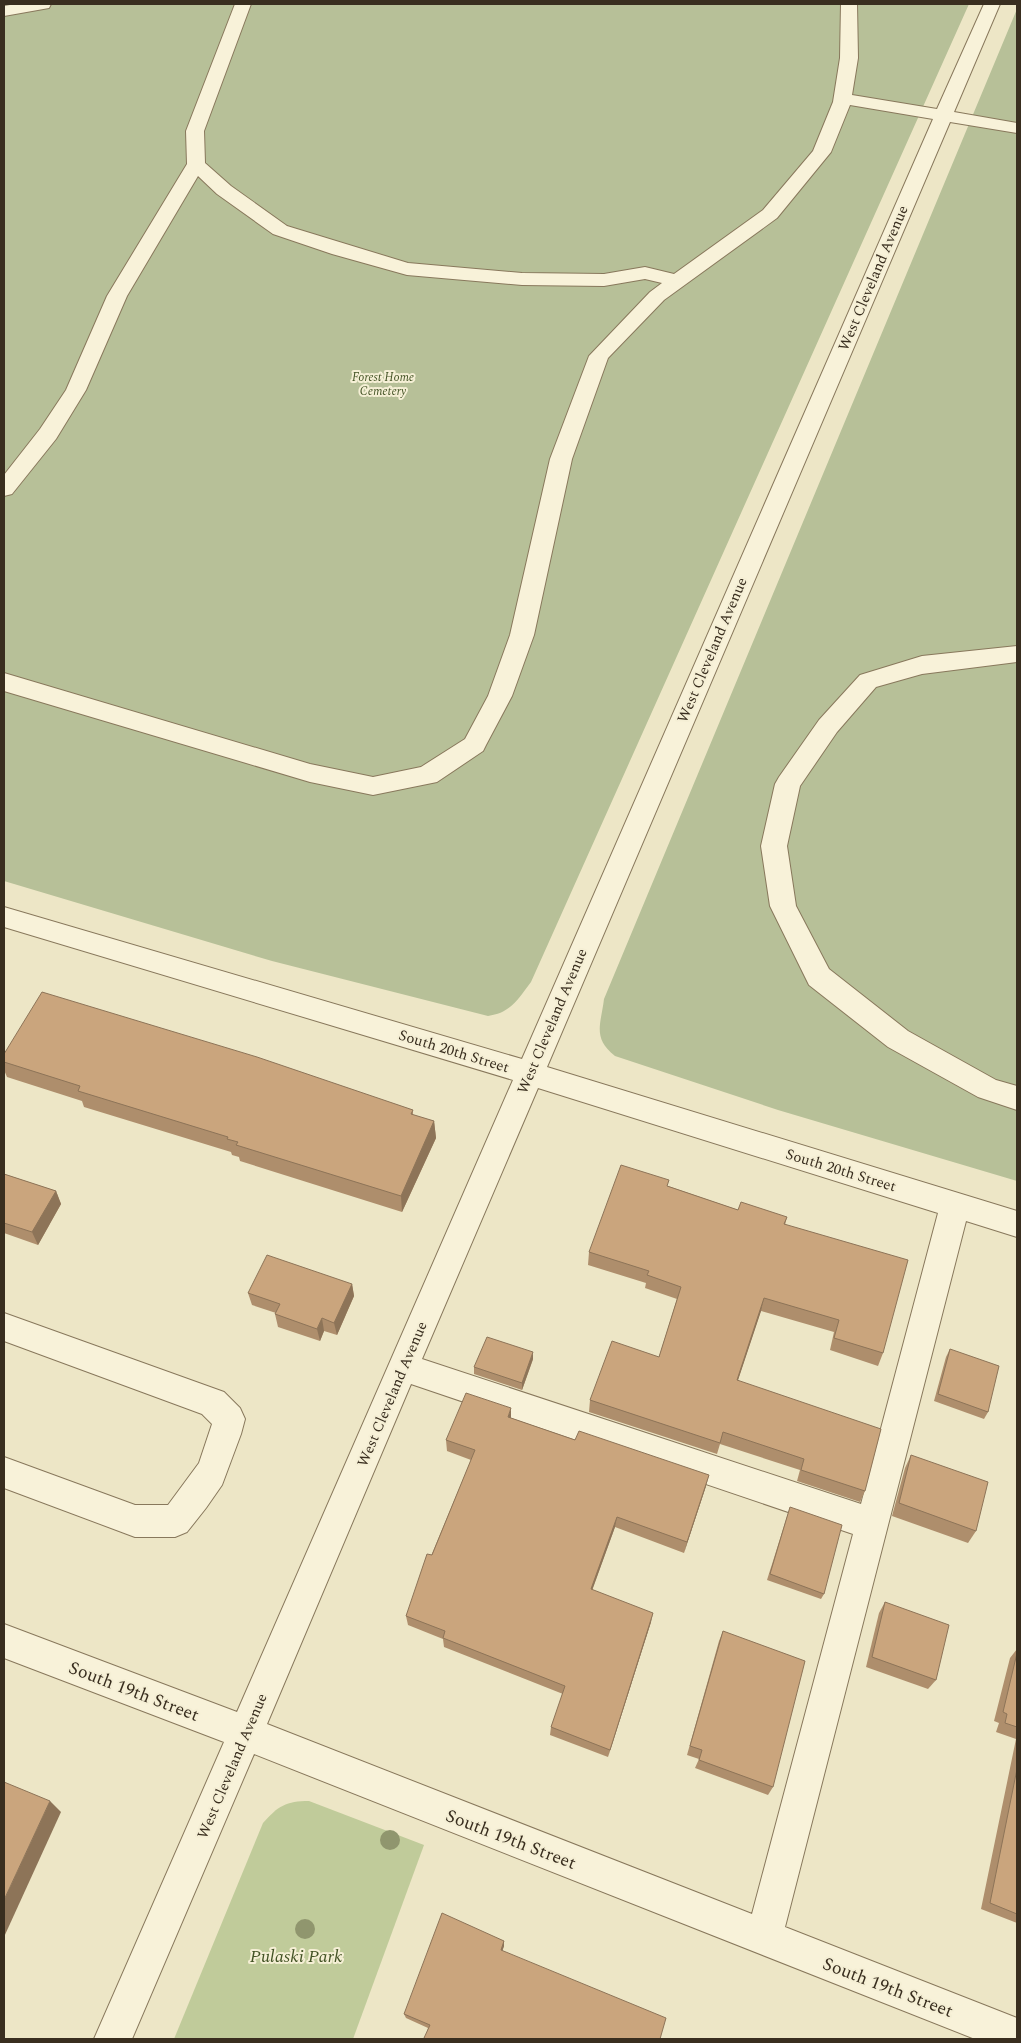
<svg xmlns="http://www.w3.org/2000/svg" width="1021" height="2043" viewBox="0 0 1021 2043" font-family="Spectral,serif">
<rect width="100%" height="100%" fill="#ede6c6"/>
<path fill="#c0cb9a" d="M309,1801L424,1845L353,2039H174L263,1823C278,1806 286,1801 309,1801Z"/>
<g fill="#b7c098">
<path d="M4,4H969L531,982C518,999 511,1013 488,1016L272,961L4,881Z"/>
<path d="M1017,9V1181L778,1110L615,1056C592,1038 601,1024 604,999Z"/>
</g>
<g fill="none" stroke-linecap="round" stroke-linejoin="round">
<defs>
<g id="minor">
<polygon points="16,4 51,4 49,8 4,16 4,6"/>
<path d="M235,4H251L204,131L205,163L231,186L287,226L408,263L522,273L604,274L645,267L674,274L763,210L813,151L833,102L840,58L841,4H857L858,58L852,95L937,109L984,4H1000L954,112L1017,123V133L950,122L547,1067L1017,1211V1237L966,1221L785,1927L1017,2018V2039H975L254,1754L132,2039H94L224,1742L4,1658V1624L237,1712L513,1080L4,927V907L522,1059L933,119L850,105L831,152L777,218L664,300L608,358L572,459L534,635L512,696L486,745L483,751L437,782L373,795L310,782L4,691V673L310,764L373,777L421,767L465,739L488,696L510,635L550,459L589,356L650,292L662,283L645,279L604,286L522,285L407,275L332,254L273,234L217,194L198,176L127,296L86,390L56,439L12,494L4,496V475L40,429L66,390L107,296L187,164L186,131ZM538,1088L938,1213L861,1504L422,1359ZM411,1384L853,1534L752,1914L267,1724Z"/>
<polygon points="1017,646 1017,662 922,674 876,687 837,732 800,786 787,846 796,906 829,969 908,1031 996,1080 1017,1086 1017,1110 978,1097 888,1047 809,985 770,906 761,846 775,784 779,777 819,720 860,675 922,656"/>
<polygon points="4,1313 224,1392 240,1408 245,1419 241,1434 222,1485 206,1508 187,1532 175,1537 135,1537 4,1488 4,1457 135,1505 168,1505 199,1463 212,1424 202,1414 4,1341"/>
</g>
</defs>
<use href="#minor" stroke="#88785c" stroke-width="2"/>
<use href="#minor" fill="#f8f2d9" fill-rule="evenodd"/>
</g>
<g fill="#90966e">
<circle cx="390" cy="1840" r="10"/>
<circle cx="305" cy="1929" r="10"/>
</g>
<g fill="#ae8e6c">
<polygon points="4,1054 413,1110 413,1115 434,1121 436,1138 402,1212 240,1161 239,1157 232,1155 231,1152 84,1107 82,1101 7,1077 4,1070"/>
<polygon points="4,1174 56,1191 61,1204 38,1245 4,1233"/>
<polygon points="668,1186 738,1210 787,1217 785,1225 883,1353 878,1366 830,1350 834,1332 761,1311 738,1380 865,1491 860,1502 797,1481 800,1470 720,1444 717,1454 589,1412 590,1400 659,1357 677,1299 645,1288 646,1283 588,1265 589,1252"/>
<polygon points="352,1284 354,1296 337,1335 324,1331 320,1341 278,1327 275,1314 276,1313 252,1305 248,1293"/>
<polygon points="950,1349 988,1412 984,1419 934,1401 946,1357"/>
<polygon points="533,1359 522,1390 474,1374 474,1367"/>
<polygon points="511,1418 706,1486 684,1553 615,1527 592,1590 651,1622 608,1757 550,1735 551,1727 563,1694 444,1647 443,1639 408,1625 406,1616 471,1460 447,1451 446,1440"/>
<polygon points="911,1455 976,1531 968,1543 892,1516 905,1468"/>
<polygon points="790,1507 824,1594 821,1599 767,1580"/>
<polygon points="885,1602 936,1680 928,1689 866,1667 879,1613"/>
<polygon points="723,1631 773,1787 768,1795 695,1768 699,1759 687,1755 719,1641"/>
<polygon points="1017,1649 1017,1923 981,1909 1016,1739 996,1732 999,1723 994,1721 1010,1658"/>
<polygon points="504,1941 504,1946 502,1951 660,2039 425,2039 428,2028 406,2018 404,2014"/>
</g>
<g fill="#8d7458">
<polygon points="434,1121 436,1138 402,1212 401,1196"/>
<polygon points="56,1191 61,1204 38,1245 32,1232"/>
<polygon points="352,1284 354,1296 337,1335 334,1323"/>
<polygon points="764,1298 761,1311 734,1392 737,1380"/>
<polygon points="322,1318 324,1331 320,1341 317,1329"/>
<polygon points="533,1352 533,1359 522,1390 522,1383"/>
<polygon points="511,1408 511,1420 508,1417"/>
<polygon points="709,1475 706,1486 684,1553 687,1542"/>
<polygon points="617,1517 615,1527 589,1599 591,1589"/>
<polygon points="653,1613 651,1622 608,1757 610,1750"/>
<polygon points="50,1801 61,1812 4,1937 4,1900"/>
<polygon points="504,1941 504,1946 501,1955 501,1950"/>
</g>
<g fill="#caa57d" stroke="#8d7458">
<polygon points="42,992 257,1057 413,1110 411,1114 434,1121 401,1196 236,1145 238,1142 227,1139 228,1137 78,1091 80,1086 4,1062 4,1054"/>
<polygon points="621,1165 669,1180 667,1186 738,1210 741,1202 787,1217 784,1224 908,1260 883,1353 834,1338 839,1320 764,1298 737,1380 881,1429 865,1491 801,1470 804,1459 723,1432 720,1443 590,1400 612,1341 659,1357 681,1287 647,1275 649,1271 589,1252"/>
<polygon points="4,1174 56,1191 32,1232 4,1223"/>
<polygon points="267,1255 352,1284 334,1323 322,1318 317,1329 275,1314 280,1304 248,1293"/>
<polygon points="487,1337 533,1352 522,1383 474,1367"/>
<polygon points="950,1349 999,1366 988,1412 938,1394"/>
<polygon points="466,1393 511,1408 508,1417 575,1440 579,1431 709,1475 687,1542 617,1517 591,1589 653,1613 610,1750 551,1727 565,1686 443,1638 445,1631 406,1616 427,1554 432,1555 475,1450 446,1440"/>
<polygon points="911,1455 988,1482 976,1531 899,1503"/>
<polygon points="790,1507 842,1525 824,1594 770,1574"/>
<polygon points="885,1602 949,1625 936,1680 872,1657"/>
<polygon points="723,1631 805,1661 773,1787 699,1760 702,1750 690,1746"/>
<polygon points="1017,1653 1017,1727 1005,1723 1007,1714 1003,1712"/>
<polygon points="1017,1769 1017,1914 990,1903"/>
<polygon points="4,1782 50,1801 4,1900"/>
<polygon points="442,1913 504,1941 501,1950 666,2018 660,2039 426,2039 424,2038 430,2025 404,2014"/>
</g>
<g text-anchor="middle" stroke-width="4" stroke-linejoin="round" paint-order="stroke">
<g font-size="12" font-style="italic" fill="#445426" stroke="#f5efd5">
<text x="383" y="381">Forest Home<tspan x="383" dy="14">Cemetery</tspan></text>
</g>
<g font-size="15" fill="#392e1f" stroke="#f5efd5">
<text transform="translate(873 278) rotate(-67)" y="5">West Cleveland Avenue</text>
<text transform="translate(712 650) rotate(-67)" y="5">West Cleveland Avenue</text>
<text transform="translate(552 1021) rotate(-67)" y="5">West Cleveland Avenue</text>
<text transform="translate(454 1051) rotate(17)" y="5">South 20th Street</text>
<text transform="translate(841 1170) rotate(17)" y="5">South 20th Street</text>
<text transform="translate(392 1394) rotate(-67)" y="5">West Cleveland Avenue</text>
<text transform="translate(232 1766) rotate(-67)" y="5">West Cleveland Avenue</text>
</g>
<g font-size="18" fill="#392e1f" stroke="#f5efd5">
<text transform="translate(134 1691) rotate(21)" y="6">South 19th Street</text>
<text transform="translate(511 1839) rotate(21)" y="6">South 19th Street</text>
<text transform="translate(888 1987) rotate(21)" y="6">South 19th Street</text>
</g>
<g font-size="18" font-style="italic" fill="#445426" stroke="#f5efd5">
<text x="296" y="1962">Pulaski Park</text>
</g>
</g>
<rect width="1021" height="2043" fill="none" stroke="#392e1f" stroke-width="10"/>
</svg>
